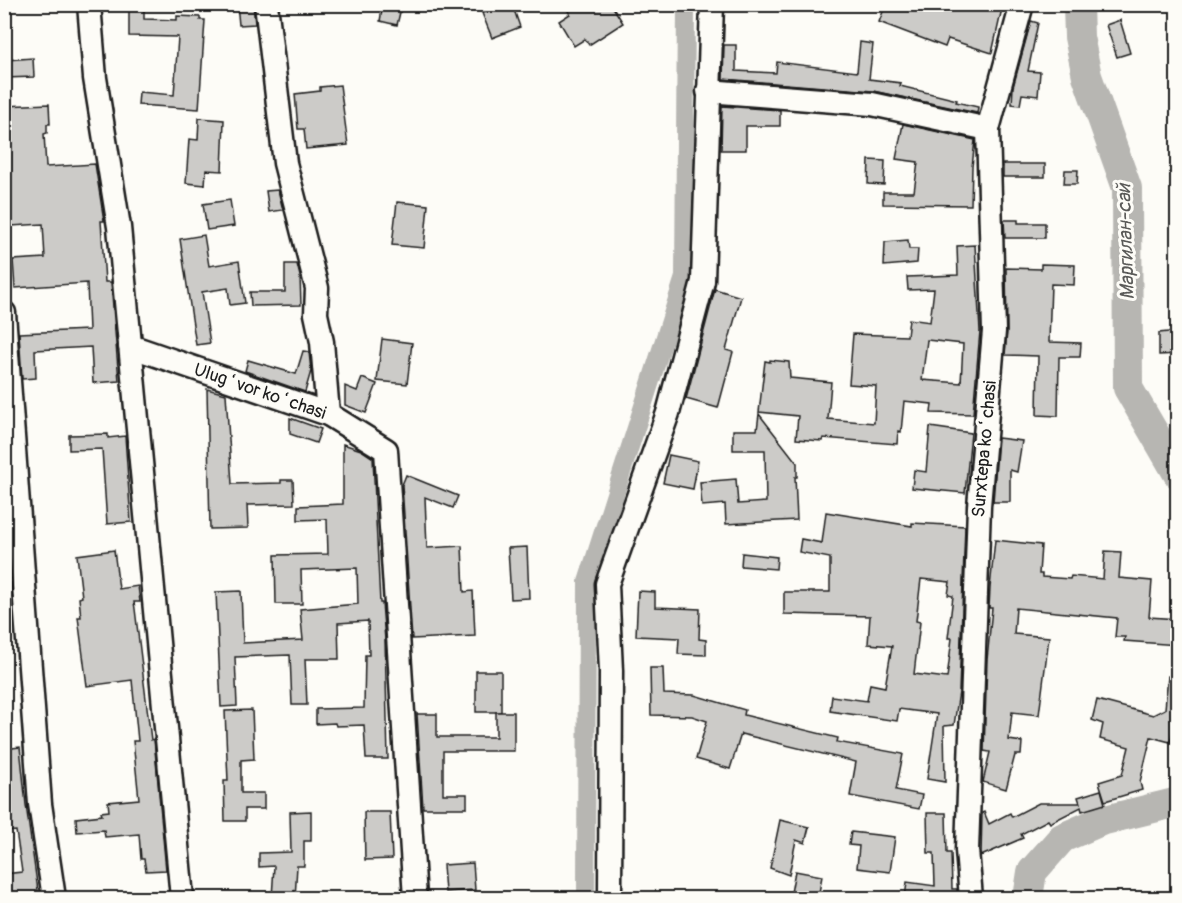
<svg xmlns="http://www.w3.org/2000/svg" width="1182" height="903" viewBox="0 0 1182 903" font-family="Pangolin,sans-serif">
<rect width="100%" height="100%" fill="#fdfcf7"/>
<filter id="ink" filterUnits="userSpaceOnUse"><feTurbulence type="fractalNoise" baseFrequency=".0167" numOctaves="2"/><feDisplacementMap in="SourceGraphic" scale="12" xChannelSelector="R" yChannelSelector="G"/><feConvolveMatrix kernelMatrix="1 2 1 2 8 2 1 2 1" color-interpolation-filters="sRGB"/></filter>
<g filter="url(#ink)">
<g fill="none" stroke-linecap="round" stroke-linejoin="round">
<polyline stroke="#b7b6b2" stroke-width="18" points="586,898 587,582 684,277 686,4"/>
<g stroke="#b7b6b2" stroke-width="30">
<polyline points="1078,4 1079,37 1087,76 1127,188 1128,388 1178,474"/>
<polyline points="1028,898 1032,872 1062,838 1101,821 1178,802"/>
</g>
</g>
<g fill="#cccbc8" stroke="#1c1c1c" stroke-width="1.5" fill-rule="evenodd">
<polygon points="129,4 144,4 144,19 177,20 177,16 200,17 200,20 205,20 199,109 138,105 139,92 174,95 178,37 129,36"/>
<polygon points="237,4 253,4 255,24 239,25"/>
<polygon points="383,4 402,4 397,25 380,21"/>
<polygon points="504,4 512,4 520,27 492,38 482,13"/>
<polygon points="564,4 611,4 623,23 589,45 585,39 574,46 559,21 570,14"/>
<polygon points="886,4 1003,4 992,53 948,39 945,47 879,22"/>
<polygon points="1120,20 1130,53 1117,57 1106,25"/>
<polygon points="1031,21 1038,23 1028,71 1040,72 1038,96 1022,94 1020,105 1012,104 1013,87"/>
<polygon points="860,42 873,44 869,79 901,83 900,86 957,100 956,102 978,107 977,113 873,91 723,79 724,45 736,45 736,71 776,73 777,62 857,72"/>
<polygon points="33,58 34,77 4,78 4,63 7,63 6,60"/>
<polygon points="340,85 348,145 306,149 304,129 298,129 295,94 320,91 320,87"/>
<polygon points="49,104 50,124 47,124 47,133 44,134 46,167 95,164 104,221 101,221 105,282 111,282 119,381 93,383 91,347 35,350 36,378 22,379 19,333 89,330 87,283 15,288 13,260 45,258 43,224 11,226 4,106"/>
<polygon points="722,106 780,110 780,126 746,126 746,150 721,150"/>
<polygon points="199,118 224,120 222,171 206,170 205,185 186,183 189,139 198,140"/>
<polygon points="903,124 975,140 972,167 971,205 883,204 883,192 914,192 918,162 896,159"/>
<polygon points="869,160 885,161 884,185 868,184"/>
<rect x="1003" y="164" width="42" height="13"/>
<polygon points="1065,170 1078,170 1077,184 1064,184"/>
<polygon points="278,190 283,210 269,212 266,191"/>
<polygon points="230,200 234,226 207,230 203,204"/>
<polygon points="397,202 428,205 424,248 392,245"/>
<polygon points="1004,220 1018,220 1018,223 1045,223 1045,238 1005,238"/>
<polygon points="204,235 209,266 239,261 245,303 230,305 228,288 202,292 210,343 196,345 180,239"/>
<polygon points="908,240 909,249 918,249 917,263 884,266 885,242"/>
<path d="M975,245L980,331L973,414L931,413L932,404L904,401L901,432L898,431L897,444L823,438L822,441L796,439L798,416L759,412L765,361L770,362V360L789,362L790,378L831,382L828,419L874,423L876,386L849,384L853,334L907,336L909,319L930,322L934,289L908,290L907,277L958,275L957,246ZM927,340L963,344L961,383L922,380Z"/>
<polygon points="285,264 297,264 300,276 301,305 251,306 250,292 285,292"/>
<polygon points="1041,264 1075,265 1074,285 1051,284 1049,342 1081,343 1080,357 1059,357 1058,416 1037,415 1038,356 1005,355 1007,331 1006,268 1041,269"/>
<polygon points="715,289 741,297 726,350 733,352 718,408 686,399"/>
<polygon points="1178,331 1178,354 1159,355 1159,333"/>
<polygon points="382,339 412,343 407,384 377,381"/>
<polygon points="303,351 309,352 311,371 305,392 245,371 248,360 296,374"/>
<polygon points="362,378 377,384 366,413 345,405 345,386 357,391"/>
<polygon points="207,389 226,394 232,484 281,483 281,480 293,480 294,504 247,505 248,528 210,529"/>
<polygon points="759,414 797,463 797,477 795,477 797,520 726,524 725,504 702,506 700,482 736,479 738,504 766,502 765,450 733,450 733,430 757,430"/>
<polygon points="290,418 321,429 316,443 290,434"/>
<polygon points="930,427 971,433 965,493 912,488 914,470 926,472"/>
<polygon points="108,434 108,438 125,436 131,522 107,524 102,449 69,450 69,435"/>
<polygon points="998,438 1022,441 1017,472 1010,470 1010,502 993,502"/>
<polygon points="343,444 361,450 373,458 380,603 382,603 385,640 388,759 366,759 364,725 336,726 335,723 316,724 316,709 364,708 365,655 369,655 368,621 338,623 339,659 305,659 307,705 292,705 290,655 235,657 237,706 221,707 216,592 241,591 243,643 303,640 300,609 358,604 357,568 301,570 302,604 276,604 275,555 328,554 327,519 298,520 298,506 343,504"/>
<polygon points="669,455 698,461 693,489 663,483"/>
<polygon points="406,475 458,496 453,508 425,497 427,548 462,546 464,592 473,591 475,636 412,639 402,485"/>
<path d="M826,512L912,526V523L965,526L959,692L954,725L944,726L945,782L927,779L937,714L899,709L897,721L830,711L832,696L867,701L870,684L885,687L892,646L868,644L870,616L784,614V592H830V558L799,552L801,539L822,543ZM921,579L950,582L948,595L953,596L948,638H952L947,678L914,674L920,622L916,621Z"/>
<polygon points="995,540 1041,545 1039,574 1042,574 1042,577 1070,579 1071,576 1103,579 1105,551 1121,552 1119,578 1152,581 1149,617 1178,619 1178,645 1124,641 1125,637 1115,637 1117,618 1016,608 1014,634 1049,637 1039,715 1012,712 1009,740 1022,742 1021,755 1015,755 1006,789 983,782 990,752 984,751 987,660 992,608 989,608 990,588"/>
<polygon points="527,547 529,598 511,599 508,548"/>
<polygon points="114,550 119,589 138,586 140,602 134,602 135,609 151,740 154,739 166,870 146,871 144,859 141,859 139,834 105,837 104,830 77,832 76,818 102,815 101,812 109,811 108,802 139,799 133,741 138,741 132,680 87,686 78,617 81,617 79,598 82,597 77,555"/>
<polygon points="742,553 777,557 776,569 741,566"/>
<polygon points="638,591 655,592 655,607 700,609 699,639 706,640 706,655 678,654 679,638 636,636"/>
<polygon points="650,668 663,668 664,694 694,695 745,710 744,715 838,738 837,742 903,754 896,790 922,795 919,809 850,796 856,762 741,734 730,769 696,759 707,721 692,716 651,715"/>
<rect x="476" y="671" width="25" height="41"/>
<polygon points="1168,676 1178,676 1178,713 1170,742 1151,737 1140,782 1142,790 1105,801 1099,782 1122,775 1129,747 1100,739 1103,724 1092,720 1097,700 1153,715 1165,709"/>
<polygon points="252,710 254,759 241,760 241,793 264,793 264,809 245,809 245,821 225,821 224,781 228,781 225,711"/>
<polygon points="496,712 514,712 514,751 443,751 443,794 467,794 467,808 423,808 417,714 437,714 437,737 496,737"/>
<polygon points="20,747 26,805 39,898 4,898 4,874 22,872 16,831 4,832 4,808 6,808 4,749"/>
<polygon points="1101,790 1105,804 1082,811 1081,807 1050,823 1048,820 1021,834 1023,838 981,856 982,813 984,812 989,824 1010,813 1012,817 1039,803 1080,803 1078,797"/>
<polygon points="311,811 311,841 304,841 304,866 297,866 295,898 272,898 274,866 259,867 259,853 291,852 290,812"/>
<polygon points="364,812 390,812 392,859 365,860"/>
<polygon points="927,813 946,813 947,853 951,853 952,889 957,889 957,898 905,898 907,882 935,886 934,853 928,853"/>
<polygon points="780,820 809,827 805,843 796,840 789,875 770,868"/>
<polygon points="851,832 895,837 890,872 857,868 859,846 849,845"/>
<polygon points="473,863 475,890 445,892 443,865"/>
<polygon points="795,871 822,876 818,898 790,898"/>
</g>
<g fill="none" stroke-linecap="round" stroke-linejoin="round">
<defs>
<g id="minor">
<polyline points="89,4 95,78 119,227 182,898"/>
<polyline points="266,4 285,163 317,288 316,314 322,342 328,414"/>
<polyline points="708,91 872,104 988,129"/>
<polyline points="4,313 40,804 54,898"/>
<polyline points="130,346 328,414 386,450 415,898"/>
<polyline points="610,898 611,671 607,584 668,413 703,281 712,4"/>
<polyline points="971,898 967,850 979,506 994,331 988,129 1022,4"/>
</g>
</defs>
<use href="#minor" stroke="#1c1c1c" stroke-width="27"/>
<use href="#minor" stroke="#fdfcf7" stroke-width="22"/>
</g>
</g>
<g text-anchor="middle" stroke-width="6" stroke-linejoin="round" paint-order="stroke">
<g font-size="18" fill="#1c1c1c" stroke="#fdfcf7">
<text transform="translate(260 391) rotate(19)" y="6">Ulugʻvor koʻchasi</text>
<text transform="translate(984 449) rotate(-85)" y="6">Surxtepa koʻchasi</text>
</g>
<g font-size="20" font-style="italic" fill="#5a5a58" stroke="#fdfcf7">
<text transform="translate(1125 242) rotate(-92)" y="7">Маргилан-сай</text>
</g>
</g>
<rect width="1182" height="903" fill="none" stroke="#fdfcf7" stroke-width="24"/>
<rect x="12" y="12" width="1158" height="879" fill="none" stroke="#1c1c1c" stroke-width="2" filter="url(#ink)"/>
</svg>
